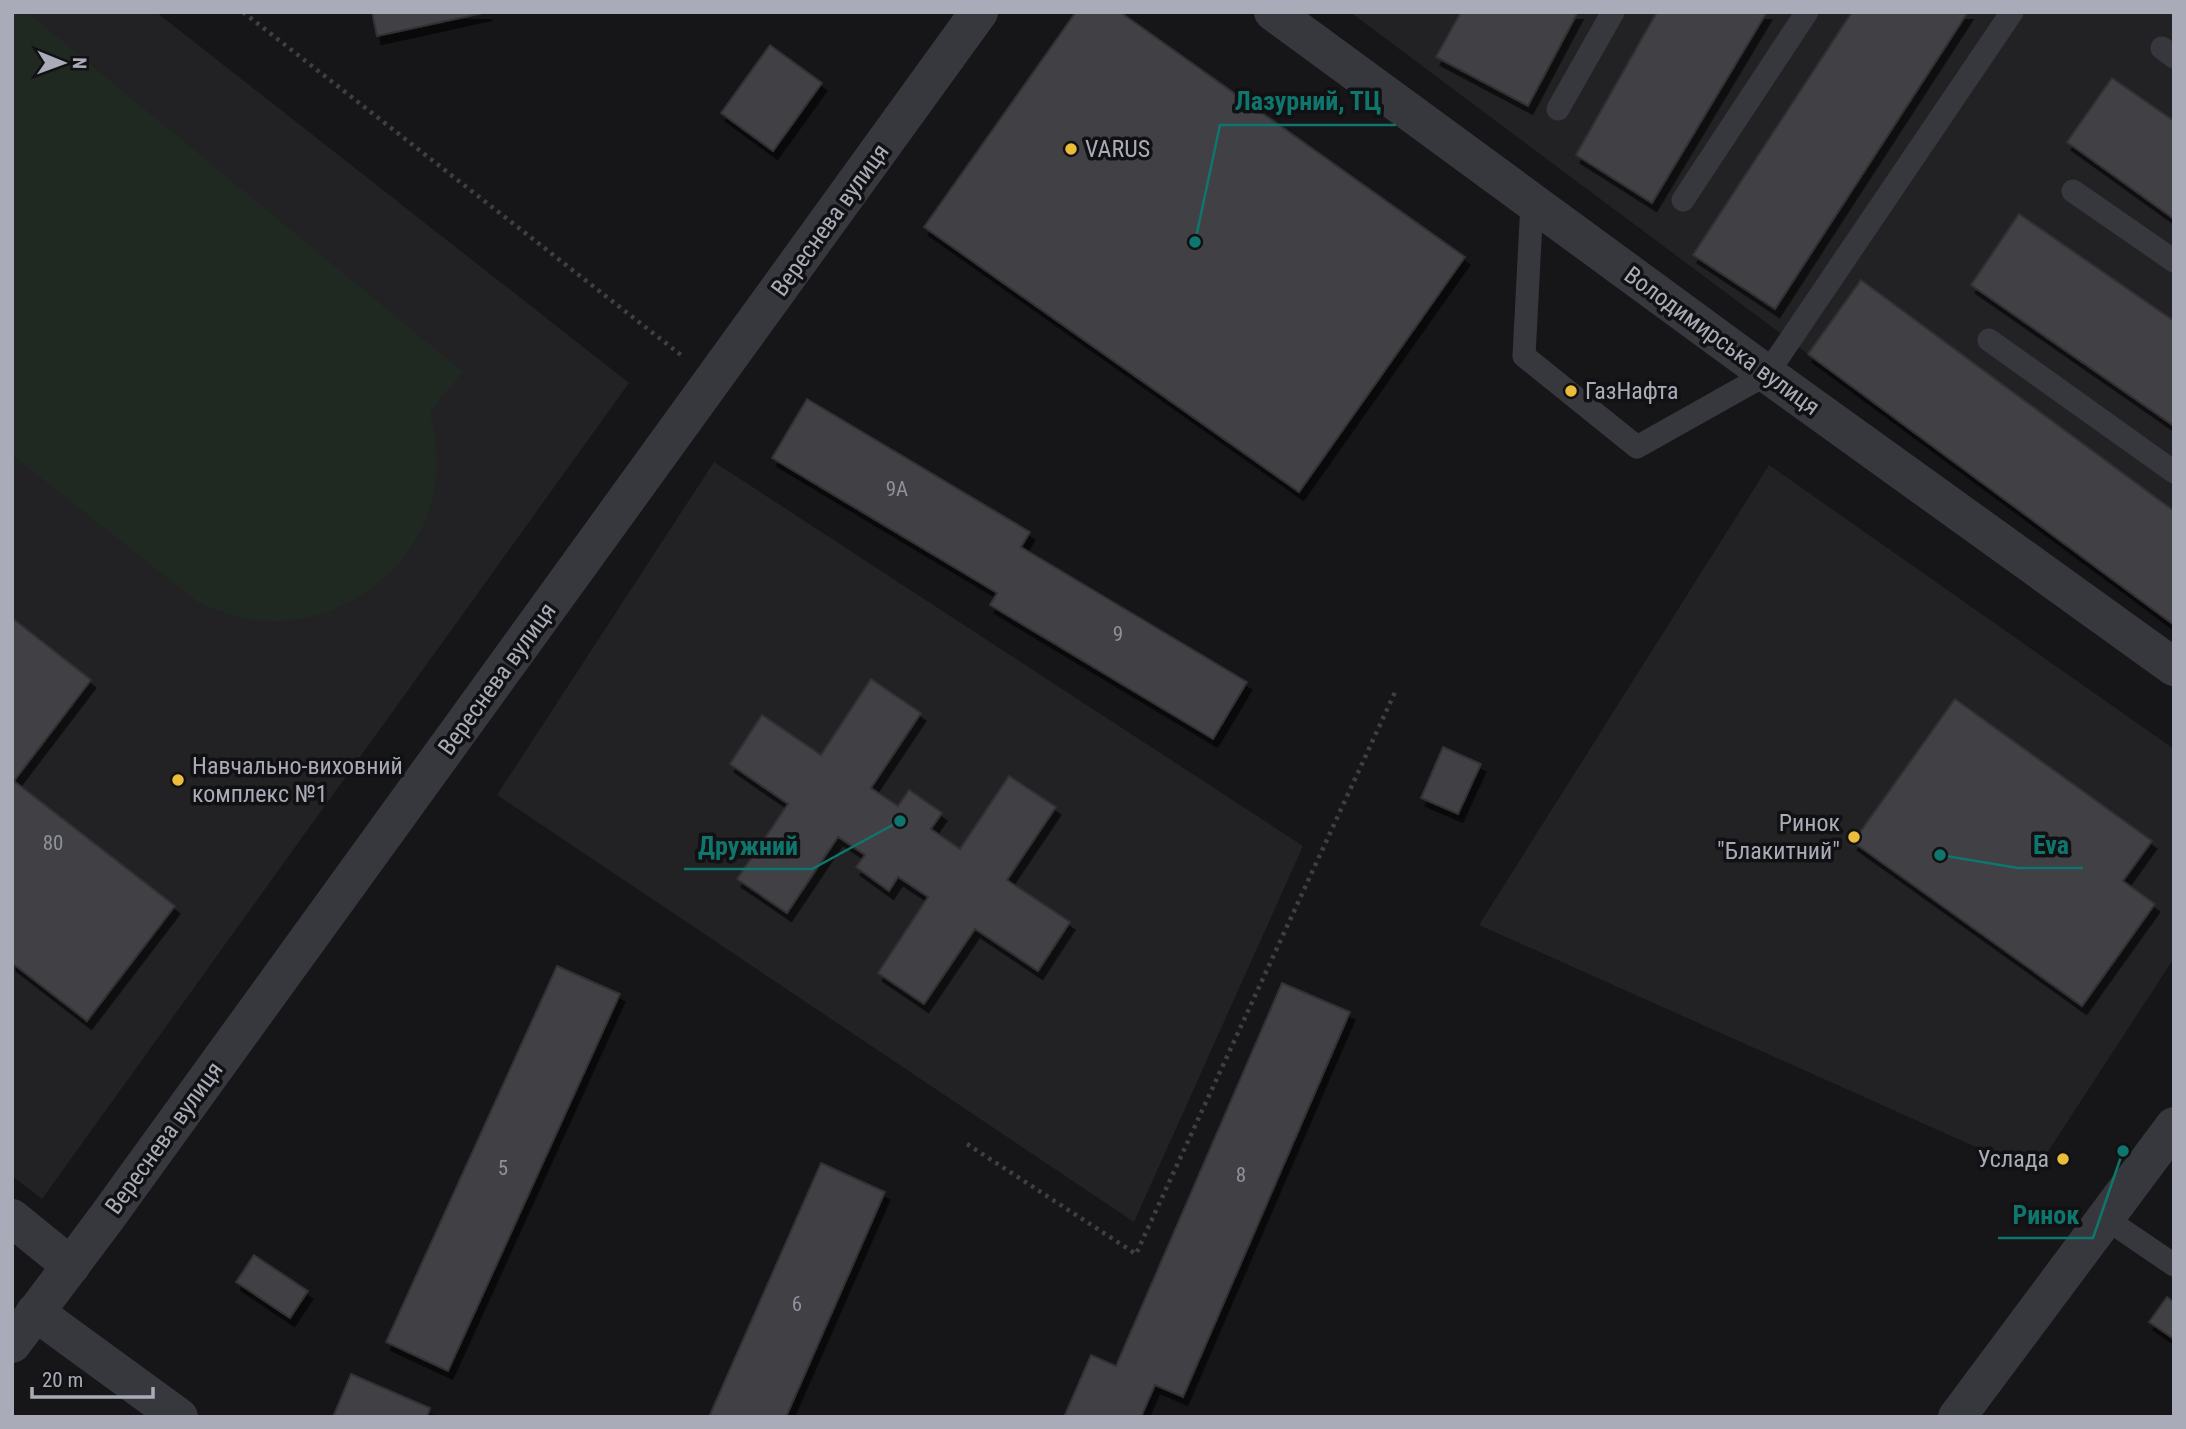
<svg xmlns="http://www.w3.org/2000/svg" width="2186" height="1429" viewBox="0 0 2186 1429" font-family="'Roboto Condensed',sans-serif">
<defs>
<filter id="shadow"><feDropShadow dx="4.5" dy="8" stdDeviation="0" flood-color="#0009"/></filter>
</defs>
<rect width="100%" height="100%" fill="#161618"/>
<g fill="#222225">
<polygon points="12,12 156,12 629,383 42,1199 12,1176"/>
<polygon points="1350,12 2174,12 2174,625 1808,354"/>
<polygon points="714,462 1303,846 1134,1222 497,795"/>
<polygon points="1769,465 2174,749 2174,958 2034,1173 1479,925"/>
</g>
<path fill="#202822" d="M12,12H27L463,372L430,412C436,439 439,464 434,492C418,575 331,633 249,619C231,616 214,609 198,602L12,455Z"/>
<g fill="#404145" stroke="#313034" stroke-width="2" filter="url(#shadow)">
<polygon points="372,12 488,12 377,36"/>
<polygon points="1076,12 1120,12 1465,257 1299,492 924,227"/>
<polygon points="1461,12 1578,12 1528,106 1436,57"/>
<polygon points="1657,12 1767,12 1652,203 1576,155"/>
<polygon points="1852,12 1968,12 1775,309 1693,255"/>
<polygon points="770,45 822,83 773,151 721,113"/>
<polygon points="2112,78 2174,121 2174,219 2067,142"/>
<polygon points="2019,214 2174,321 2174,426 1971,285"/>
<polygon points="1861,280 2174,511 2174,625 1808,354"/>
<polygon points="807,399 1030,532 1021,547 1247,682 1213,739 990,605 997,593 772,458"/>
<polygon points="12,618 91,680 14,781 175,906 87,1021 12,963"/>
<polygon points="871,679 921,713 871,788 898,806 909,790 942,813 931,829 960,849 1009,776 1056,807 1007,880 1070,922 1038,971 975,929 924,1004 878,973 928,897 898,877 889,891 856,867 865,855 838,837 787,913 737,879 788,804 730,764 762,715 821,755"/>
<polygon points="1955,699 2152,841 2123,881 2155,904 2082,1006 1853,842"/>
<polygon points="1443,747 1481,764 1458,814 1421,798"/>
<polygon points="557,966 620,994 448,1371 386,1342"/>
<polygon points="1282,983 1350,1012 1183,1397 1155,1385 1141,1417 1064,1417 1091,1355 1116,1366"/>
<polygon points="821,1163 885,1192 786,1417 709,1417"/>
<polygon points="254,1255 308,1291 290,1318 236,1282"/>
<polygon points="2167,1297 2174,1302 2174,1339 2149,1322"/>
<polygon points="351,1374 430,1408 427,1417 333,1417"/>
</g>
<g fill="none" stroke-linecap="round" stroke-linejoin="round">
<g stroke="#3d3f44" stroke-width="4.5" stroke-dasharray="3.5 5" stroke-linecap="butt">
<polyline points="243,12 681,355"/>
<polyline points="967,1144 1136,1254 1396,690"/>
</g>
<g stroke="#37383d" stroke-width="23">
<polyline points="2162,48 2174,57"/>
<polyline points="1558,109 1613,12"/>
<polyline points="2073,191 2174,261"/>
<polyline points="1683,200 1807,12"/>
<polyline points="1532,202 1524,356 1637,447 1767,374 2012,12"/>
<polyline points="1989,340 2174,472"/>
<polyline points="2105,1218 2174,1265"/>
</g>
<g stroke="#37383d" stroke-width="38">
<polyline points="1273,12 1767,374 2174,667"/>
<polyline points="12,1218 71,1266"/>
<polyline points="35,1312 179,1417"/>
<polyline points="12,1344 107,1217 979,12"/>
<polyline points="1957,1417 2174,1126"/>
</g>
</g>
<g fill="#ecbc3b" stroke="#111113" stroke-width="2.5">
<circle cx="1071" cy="149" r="7"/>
<circle cx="1571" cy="391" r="7"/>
<circle cx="178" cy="780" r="7"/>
<circle cx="1854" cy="837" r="7"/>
<circle cx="2063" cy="1159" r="7"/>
</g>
<g text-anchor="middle" stroke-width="7" stroke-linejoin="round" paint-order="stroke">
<g font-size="21" fill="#8f919b">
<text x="897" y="496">9А</text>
<text x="1118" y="641">9</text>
<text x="53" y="850">80</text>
<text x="503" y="1175">5</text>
<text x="1241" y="1182">8</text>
<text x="797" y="1311">6</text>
</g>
<g font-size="24" fill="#a9acb8" stroke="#111113" text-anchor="start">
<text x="1085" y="157">VARUS</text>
<text x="1585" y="399">ГазНафта</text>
<text x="192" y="774">Навчально-виховний<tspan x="192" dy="28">комплекс №1</tspan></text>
<text x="1840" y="831" text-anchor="end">Ринок<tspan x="1840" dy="28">"Блакитний"</tspan></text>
<text x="2049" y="1167" text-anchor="end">Услада</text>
</g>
<g font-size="24" fill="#a9acb8" stroke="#111113">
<text transform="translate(830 220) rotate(-54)" y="8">Вереснева вулиця</text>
<text transform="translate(1722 341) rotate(36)" y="8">Володимирська вулиця</text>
<text transform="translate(497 679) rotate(-54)" y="8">Вереснева вулиця</text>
<text transform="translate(164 1138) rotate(-54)" y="8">Вереснева вулиця</text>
</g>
</g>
<path fill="none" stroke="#0f766e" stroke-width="2.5" d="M1195 242L1220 125H1396M1940 855L2018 868H2083M900 821L812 869H684M2123 1151L2093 1238H1998"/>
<g fill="#0f766e" stroke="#111113" stroke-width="2.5">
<circle cx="1195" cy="242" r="7"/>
<circle cx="1940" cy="855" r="7"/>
<circle cx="900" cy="821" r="7"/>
<circle cx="2123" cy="1151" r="7"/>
</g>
<g font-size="26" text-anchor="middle" font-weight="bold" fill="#0f766e" stroke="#111113" stroke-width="7" stroke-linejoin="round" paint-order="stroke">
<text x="1308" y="110">Лазурний, ТЦ</text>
<text x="2051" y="854">Eva</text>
<text x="748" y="855">Дружний</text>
<text x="2046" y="1224">Ринок</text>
</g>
<rect width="2186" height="1429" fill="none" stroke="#a9acb8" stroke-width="28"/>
<g transform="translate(63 63) rotate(91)" stroke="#111113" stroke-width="5" paint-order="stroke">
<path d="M0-5L12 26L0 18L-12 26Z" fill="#a9acb8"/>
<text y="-10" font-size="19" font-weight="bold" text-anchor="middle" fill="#a9acb8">N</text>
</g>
<path d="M32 1387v10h121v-10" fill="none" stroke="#a9acb8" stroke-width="3.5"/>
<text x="42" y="1387" font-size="21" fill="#a9acb8" stroke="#111113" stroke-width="5" paint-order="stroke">20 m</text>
</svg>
